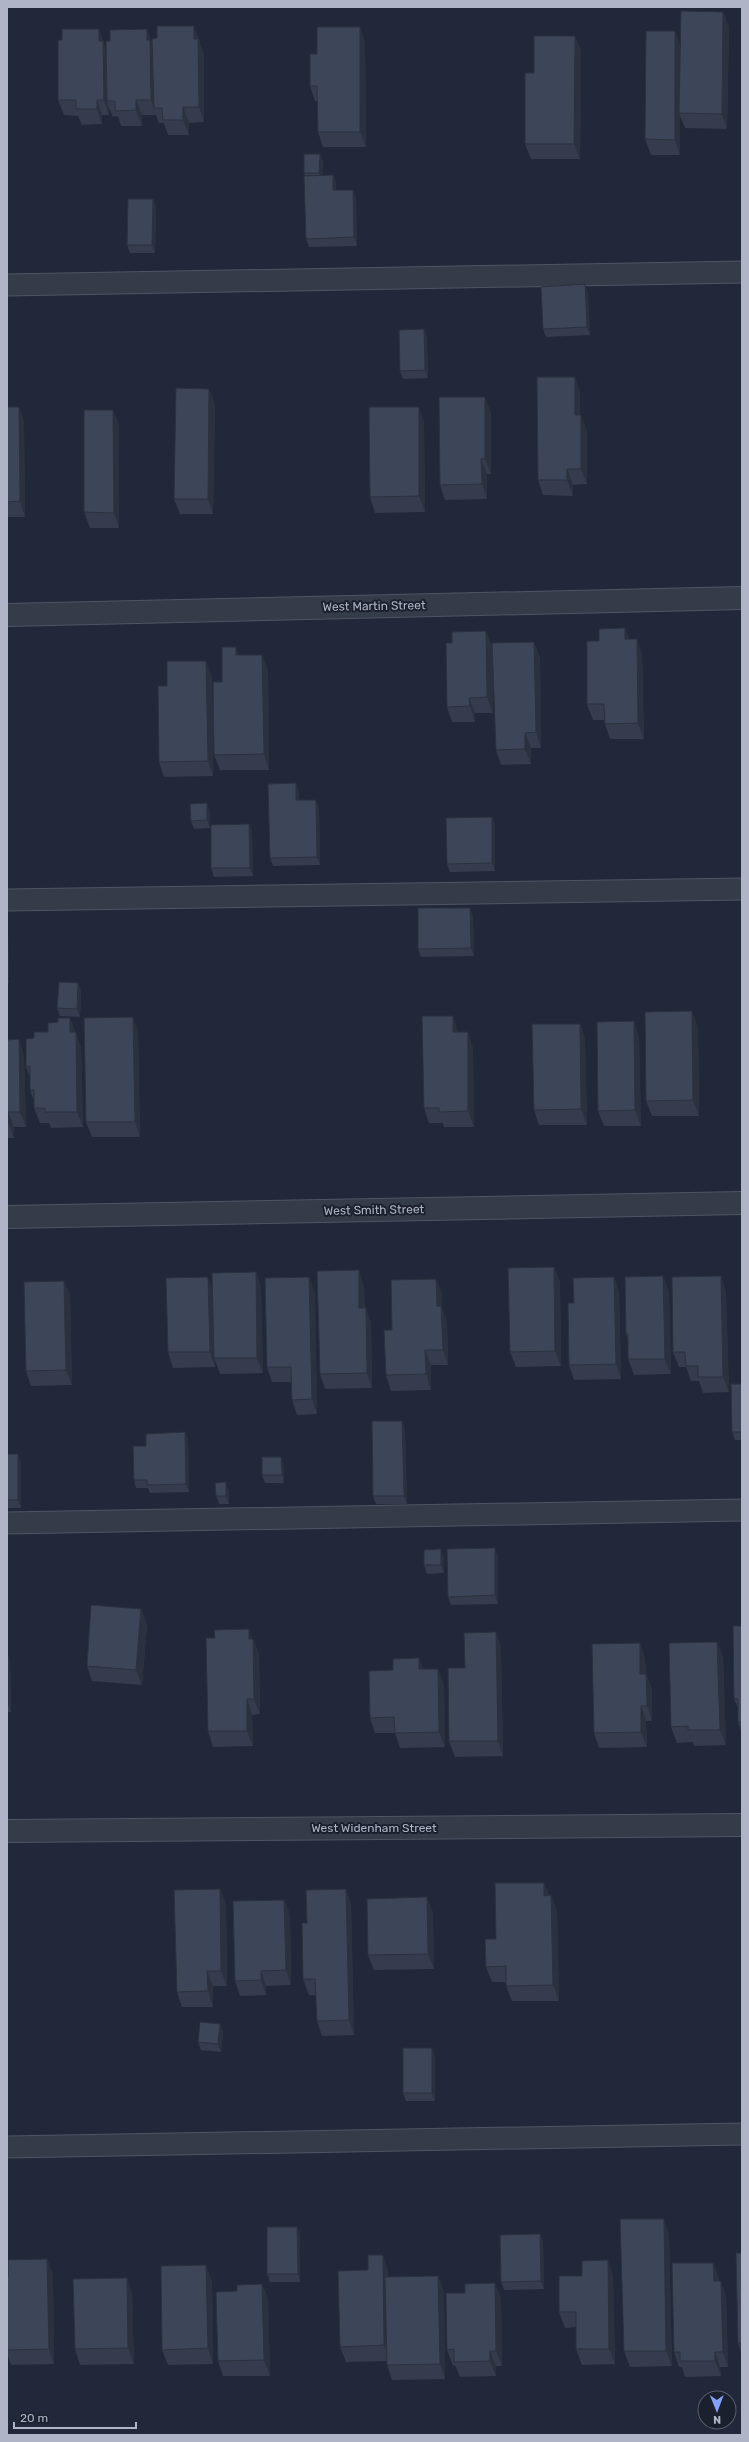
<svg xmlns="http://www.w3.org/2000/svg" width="749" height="2442" viewBox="0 0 749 2442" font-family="Rubik,sans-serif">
<rect width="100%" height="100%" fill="#212839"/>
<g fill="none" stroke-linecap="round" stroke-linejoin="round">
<defs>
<g id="service">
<polyline points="7,285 742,272"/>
<polyline points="7,900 742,889"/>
<polyline points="7,1523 742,1510"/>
<polyline points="7,2147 742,2134"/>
</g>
<g id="minor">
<polyline points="7,615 742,598"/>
<polyline points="7,1217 742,1203"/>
<polyline points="7,1831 742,1825"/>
</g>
</defs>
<use href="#service" stroke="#4f5564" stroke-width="23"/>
<use href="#minor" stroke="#4f5564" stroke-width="24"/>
<use href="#service" stroke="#343b49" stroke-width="21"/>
<use href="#minor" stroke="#343b49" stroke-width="22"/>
</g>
<g fill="#343c4d">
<polygon points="723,12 729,27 727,129 685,128 680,116 680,155 651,155 645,139 681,46"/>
<polygon points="360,27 365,43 366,147 323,147 318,132 318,101 315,101 310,86 317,54"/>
<polygon points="99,29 106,50 110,41 147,29 153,46 200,41 200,44 204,54 204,122 189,123 189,135 168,135 164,123 159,123 156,115 142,115 142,126 121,126 118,116 113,117 109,108 109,115 102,115 102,124 82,125 78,116 64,115 58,100 62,40"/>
<polygon points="575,36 581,51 580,159 531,159 525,144 534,73"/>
<polygon points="320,154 323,162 322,175 333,175 336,183 336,190 353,190 356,198 357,246 309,247 306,239 305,176 304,173"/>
<polygon points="153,199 156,207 155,253 130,253 127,245"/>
<polygon points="588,293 590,335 546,337 543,329"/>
<polygon points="424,329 427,338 428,378 403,379 400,371"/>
<polygon points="580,392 580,415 587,431 587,484 573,485 573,496 543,495 538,480"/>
<polygon points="215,404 213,514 180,514 174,499"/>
<polygon points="7,407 19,407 24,422 25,517 7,517"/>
<polygon points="113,410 119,425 119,528 90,528 84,512"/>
<polygon points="491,412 491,474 487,474 487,499 445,500 440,485"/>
<polygon points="424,422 425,512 375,513 370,497"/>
<polygon points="625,628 629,639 642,654 644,739 610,739 605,724 604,720 593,720 587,704 599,641"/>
<polygon points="486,631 492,647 493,713 475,713 475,722 452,722 447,707 452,643"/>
<polygon points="540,657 541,748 531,748 531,764 501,765 496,750"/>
<polygon points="268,670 269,770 220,770 214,755 222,682"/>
<polygon points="212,676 213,776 164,777 159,762 167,686"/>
<polygon points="299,792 299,800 319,808 320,865 273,866 270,858"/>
<polygon points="210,811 210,828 194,829 191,821"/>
<polygon points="492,817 495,826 495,871 450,872 447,864"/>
<polygon points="249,824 252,832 253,876 214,877 211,868"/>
<polygon points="473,916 474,956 421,957 418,949"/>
<polygon points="7,922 8,925 9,983 7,983"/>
<polygon points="78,983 81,991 80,1017 60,1016 57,1008"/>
<polygon points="133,1017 138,1032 140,1137 92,1137 86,1122"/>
<polygon points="70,1018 81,1048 83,1127 51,1128 49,1123 40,1123 34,1108 34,1101 30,1090 30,1077 26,1067 34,1038 48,1032 58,1022"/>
<polygon points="580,1024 585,1039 587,1125 539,1125 534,1110"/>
<polygon points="698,1027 699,1116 652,1116 646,1101"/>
<polygon points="458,1031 458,1032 473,1048 474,1127 444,1127 443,1123 429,1123 424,1108"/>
<polygon points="639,1037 641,1126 604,1126 598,1111"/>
<polygon points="7,1040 24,1055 26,1127 14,1127 14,1138 7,1138"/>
<polygon points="554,1267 560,1282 561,1366 516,1367 510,1352"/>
<polygon points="256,1272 261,1287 263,1373 220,1374 215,1360 215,1367 173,1368 168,1352 213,1289"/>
<polygon points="721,1276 726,1292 729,1392 703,1393 699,1381 691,1381 686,1367 679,1367 673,1352"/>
<polygon points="309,1277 315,1293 317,1414 297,1415 292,1400 291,1382 272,1382 267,1367"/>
<polygon points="614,1277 619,1292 621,1379 574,1380 569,1365 574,1303"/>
<polygon points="436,1279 442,1294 442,1308 447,1322 448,1365 431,1365 431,1390 391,1391 386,1375 392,1330"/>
<polygon points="64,1281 70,1296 72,1385 31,1386 26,1371"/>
<polygon points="364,1286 365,1308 371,1323 372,1388 325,1389 320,1374"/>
<polygon points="669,1292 671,1374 634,1375 628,1359 628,1340 626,1334"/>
<polygon points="742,1384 742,1440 735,1440 732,1432"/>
<polygon points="402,1421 405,1429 407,1504 376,1504 373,1496"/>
<polygon points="185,1432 188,1440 189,1492 150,1493 148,1488 136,1488 134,1480 146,1446"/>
<polygon points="7,1454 21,1462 21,1508 7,1508"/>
<polygon points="284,1465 284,1483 265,1483 262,1475"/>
<polygon points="229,1491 229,1504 219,1504 216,1496"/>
<polygon points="441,1549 444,1558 444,1573 427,1574 424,1565"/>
<polygon points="498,1556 498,1604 451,1605 448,1597"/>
<polygon points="141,1609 147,1625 142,1685 92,1681 87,1666"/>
<polygon points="742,1626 742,1733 738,1722 738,1708 734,1699"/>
<polygon points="249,1629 252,1639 253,1639 259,1654 260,1714 252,1715 253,1746 213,1747 208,1731 215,1638"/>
<polygon points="496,1632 501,1648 503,1756 455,1757 449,1741"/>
<polygon points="717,1642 723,1657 726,1745 694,1746 693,1742 677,1743 671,1727"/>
<polygon points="640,1643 645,1658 646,1674 652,1689 652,1721 646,1721 647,1747 599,1748 594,1733"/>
<polygon points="7,1653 10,1660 11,1712 7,1712"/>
<polygon points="419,1658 423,1669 444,1684 445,1747 400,1748 395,1733 375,1733 370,1718 393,1670"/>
<polygon points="544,1883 549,1895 557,1911 559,2001 512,2001 506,1986 506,1982 492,1982 486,1967 496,1939"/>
<polygon points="220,1889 226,1904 227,1986 213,1986 213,2007 182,2007 177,1992"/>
<polygon points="346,1889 351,1905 354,2035 322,2036 317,2021 316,1995 309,1995 303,1979 307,1923"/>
<polygon points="284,1900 290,1915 291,1985 266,1986 266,1995 240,1996 235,1981"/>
<polygon points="433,1912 434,1969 374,1970 368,1955"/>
<polygon points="220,2024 223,2032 221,2052 201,2050 198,2042"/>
<polygon points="435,2056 435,2101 406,2101 403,2093"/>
<polygon points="297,2227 300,2235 300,2282 270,2282 267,2274"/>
<polygon points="540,2234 543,2242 544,2289 504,2290 501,2282"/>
<polygon points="669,2234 672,2366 630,2367 624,2351"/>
<polygon points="742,2253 742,2355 738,2343"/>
<polygon points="47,2259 53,2275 54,2364 11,2365 7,2353 7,2277"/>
<polygon points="713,2263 719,2278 719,2281 726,2296 728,2367 720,2367 721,2376 685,2377 682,2367 679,2367 674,2352"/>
<polygon points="388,2270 388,2277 438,2276 444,2292 445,2379 392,2380 387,2365 387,2361 346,2362 340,2347"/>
<polygon points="613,2276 615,2364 582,2365 576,2349 576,2327 565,2328 559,2312"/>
<polygon points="127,2278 132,2294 134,2364 80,2365 75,2349"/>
<polygon points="212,2281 213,2364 168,2365 162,2350"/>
<polygon points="262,2284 268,2299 270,2376 223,2376 218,2361 237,2291"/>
<polygon points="501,2298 502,2366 496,2366 496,2376 460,2377 455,2365 453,2366 447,2350"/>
</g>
<g fill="#2b313e">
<polygon points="723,12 729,27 727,129 722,114"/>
<polygon points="194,26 200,41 200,44 204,54 204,122 199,107 194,39"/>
<polygon points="360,27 365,43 366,147 360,132"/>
<polygon points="99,29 109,56 107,101 109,108 109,115 104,100 99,41"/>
<polygon points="147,29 156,55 154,108 151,100"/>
<polygon points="675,31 681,47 679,113 680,116 680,155 675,140"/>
<polygon points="575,36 581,51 580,159 574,144"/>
<polygon points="97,100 102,115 102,124 97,109"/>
<polygon points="136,100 142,115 142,126 136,110"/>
<polygon points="183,107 189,123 189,135 183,120"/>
<polygon points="320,154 323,162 322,182 319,173"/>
<polygon points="333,175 336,183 336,198 333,190"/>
<polygon points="353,190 356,198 357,246 354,237"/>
<polygon points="153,199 156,207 155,253 152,245"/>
<polygon points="585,284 588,293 590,335 587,327"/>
<polygon points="424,329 427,338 428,378 425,370"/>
<polygon points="575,377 580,392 580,430 575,415"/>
<polygon points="209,389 215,404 213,514 208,499"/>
<polygon points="485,397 491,412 491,474 485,459"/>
<polygon points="19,407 24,422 25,517 20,501"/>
<polygon points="419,407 424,422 425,512 419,496"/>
<polygon points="113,410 119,425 119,528 114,513"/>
<polygon points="581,415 587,431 587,484 581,469"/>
<polygon points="481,459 487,474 487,499 482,484"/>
<polygon points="567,469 573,485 573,496 567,480"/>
<polygon points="625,628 631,644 625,639"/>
<polygon points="486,631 492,647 493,713 487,697"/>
<polygon points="637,639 642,654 644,739 638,723"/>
<polygon points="534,642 540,657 541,748 536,732"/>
<polygon points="236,647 242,663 236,655"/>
<polygon points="262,655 268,670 269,770 264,754"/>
<polygon points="206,661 212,676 213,776 208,761"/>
<polygon points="469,698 475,713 475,722 470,706"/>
<polygon points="525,733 531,748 531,764 525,749"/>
<polygon points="296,783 299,792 299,809 296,800"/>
<polygon points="316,800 319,808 320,865 317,857"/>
<polygon points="207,803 210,811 210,828 207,820"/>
<polygon points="492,817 495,826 495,871 492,863"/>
<polygon points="249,824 252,832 253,876 250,868"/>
<polygon points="470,908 473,916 474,956 471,948"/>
<polygon points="7,922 8,925 9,983 7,977"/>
<polygon points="78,983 81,991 80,1017 77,1009"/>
<polygon points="692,1011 698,1027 699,1116 693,1100"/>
<polygon points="453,1016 458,1031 459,1047 453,1032"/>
<polygon points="133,1017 138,1032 140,1137 135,1122"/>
<polygon points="70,1018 81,1048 83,1127 77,1112 70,1032"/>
<polygon points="634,1021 639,1037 641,1126 635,1110"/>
<polygon points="580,1024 585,1039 587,1125 581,1109"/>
<polygon points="468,1032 473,1048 474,1127 468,1111"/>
<polygon points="19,1039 24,1055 26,1127 20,1112"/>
<polygon points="8,1112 14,1127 14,1138 8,1123"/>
<polygon points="554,1267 560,1282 561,1366 555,1351"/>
<polygon points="359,1270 364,1286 365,1323 359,1308"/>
<polygon points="256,1272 261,1287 263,1373 257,1358"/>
<polygon points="663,1276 669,1292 671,1374 665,1359"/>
<polygon points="721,1276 726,1292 729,1392 723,1377"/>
<polygon points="208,1277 214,1292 214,1358 215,1360 215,1367 210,1352"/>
<polygon points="309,1277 315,1293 317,1414 312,1399"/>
<polygon points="614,1277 619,1292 621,1379 616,1364"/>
<polygon points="436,1279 442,1294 442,1308 447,1322 448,1365 443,1350 437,1306"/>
<polygon points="64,1281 70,1296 72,1385 66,1370"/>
<polygon points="366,1308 371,1323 372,1388 367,1373"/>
<polygon points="425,1350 431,1365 431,1390 426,1374"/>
<polygon points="402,1421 405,1429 407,1504 404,1496"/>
<polygon points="185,1432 188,1440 189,1492 186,1484"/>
<polygon points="18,1454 21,1462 21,1508 18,1500"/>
<polygon points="281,1457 284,1465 284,1483 282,1475"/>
<polygon points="226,1482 229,1491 229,1504 226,1496"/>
<polygon points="495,1548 498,1556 498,1604 495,1595"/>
<polygon points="441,1549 444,1558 444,1573 441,1565"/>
<polygon points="141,1609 147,1625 142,1685 136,1670"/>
<polygon points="249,1629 253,1643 253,1639 259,1654 260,1714 254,1699 249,1639"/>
<polygon points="496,1632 501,1648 503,1756 498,1741"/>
<polygon points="717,1642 723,1657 726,1745 720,1730"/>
<polygon points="640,1643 645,1658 646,1689 640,1674"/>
<polygon points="7,1653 10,1660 11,1712 8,1704"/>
<polygon points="419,1658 425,1674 419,1669"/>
<polygon points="438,1669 444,1684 445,1747 439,1732"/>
<polygon points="646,1674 652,1689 652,1721 647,1706"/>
<polygon points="247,1699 252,1715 253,1746 247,1731"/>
<polygon points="641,1706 646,1721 647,1747 641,1732"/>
<polygon points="544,1883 550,1898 544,1896"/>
<polygon points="220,1889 226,1904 227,1986 221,1971"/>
<polygon points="346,1889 351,1905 354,2035 349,2020"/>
<polygon points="551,1895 557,1911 559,2001 553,1985"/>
<polygon points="427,1897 433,1912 434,1969 428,1954"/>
<polygon points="284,1900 290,1915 291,1985 286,1970"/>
<polygon points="207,1971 213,1986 213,2007 208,1991"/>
<polygon points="261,1971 266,1986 266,1995 261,1980"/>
<polygon points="220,2024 223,2032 221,2052 218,2044"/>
<polygon points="432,2048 435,2056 435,2101 432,2093"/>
<polygon points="664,2219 669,2234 672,2366 666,2351"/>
<polygon points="297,2227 300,2235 300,2282 298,2274"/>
<polygon points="540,2234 543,2242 544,2289 541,2281"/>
<polygon points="383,2255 388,2270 390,2361 384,2345"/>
<polygon points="47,2259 53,2275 54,2364 49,2349"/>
<polygon points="608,2260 613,2276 615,2364 609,2349"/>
<polygon points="713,2263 719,2278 719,2296 714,2281"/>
<polygon points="206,2265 212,2281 213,2364 208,2348"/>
<polygon points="438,2276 444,2292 445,2379 440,2364"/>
<polygon points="127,2278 132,2294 134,2364 128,2348"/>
<polygon points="721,2281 726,2296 728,2367 723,2352"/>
<polygon points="495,2283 501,2298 502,2366 496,2351"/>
<polygon points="262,2284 268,2299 270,2376 264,2360"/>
<polygon points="490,2351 496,2366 496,2376 490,2361"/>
<polygon points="715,2352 720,2367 721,2376 715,2361"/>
</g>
<g fill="#3d4659" stroke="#2b313e">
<polygon points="681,11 723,12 722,114 679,113"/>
<polygon points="157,26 194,26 194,39 198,39 199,107 183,107 183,120 163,120 162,108 154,108 152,39 157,38"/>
<polygon points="317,27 360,27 360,132 318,132 317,86 310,86 310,54 317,54"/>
<polygon points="62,29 99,29 99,41 103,41 104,100 97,100 97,109 76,109 76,100 58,100 58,40 62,40"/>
<polygon points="147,29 147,40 150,40 151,100 136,100 136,110 115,111 115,101 107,101 106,41 110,41 110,30"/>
<polygon points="646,31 675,31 675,140 645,139"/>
<polygon points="534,36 575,36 574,144 525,144 525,73 534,73"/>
<polygon points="304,154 320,154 319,173 304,173"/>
<polygon points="333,175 333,190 353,190 354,237 306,239 304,176"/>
<polygon points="128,199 153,199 152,245 127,245"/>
<polygon points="585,284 587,327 543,329 541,287"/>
<polygon points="424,329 425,370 400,371 399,330"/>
<polygon points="537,377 575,377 575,415 581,415 581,469 567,469 567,480 538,480"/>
<polygon points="176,388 209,389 208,499 174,499"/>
<polygon points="439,397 485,397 485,459 481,459 482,484 440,485"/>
<polygon points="7,407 19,407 20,501 7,502"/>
<polygon points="369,407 419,407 419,496 370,497"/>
<polygon points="84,410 113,410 114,513 84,512"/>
<polygon points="625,628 625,639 637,639 638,723 605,724 604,704 587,704 587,641 599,641 599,629"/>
<polygon points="486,631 487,697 469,698 470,706 447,707 446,643 452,643 452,632"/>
<polygon points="534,642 536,732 525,733 525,749 496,750 492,643"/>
<polygon points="222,647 236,647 236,655 262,655 264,754 214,755 213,682 222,682"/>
<polygon points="167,661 206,661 208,761 159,762 158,686 167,686"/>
<polygon points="296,783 296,800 316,800 317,857 270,858 268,784"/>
<polygon points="207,803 207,820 191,821 190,804"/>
<polygon points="492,817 492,863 447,864 446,818"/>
<polygon points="249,824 250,868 211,868 211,825"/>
<polygon points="418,908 470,908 471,948 418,949"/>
<polygon points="59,982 78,983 77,1009 57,1008"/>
<polygon points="692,1011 693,1100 646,1101 645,1012"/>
<polygon points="422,1016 453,1016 453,1032 468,1032 468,1111 439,1112 439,1108 424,1108"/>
<polygon points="133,1017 135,1122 86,1122 84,1018"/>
<polygon points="58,1018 70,1018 70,1032 76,1032 77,1112 45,1112 45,1108 34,1108 34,1090 30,1090 30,1066 26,1067 26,1039 34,1038 34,1032 48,1032 48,1023 58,1022"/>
<polygon points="634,1021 635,1110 598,1111 597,1022"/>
<polygon points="532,1024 580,1024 581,1109 534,1110"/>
<polygon points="19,1039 20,1112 8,1112 8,1123 7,1123 7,1040"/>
<polygon points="554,1267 555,1351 510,1352 508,1268"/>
<polygon points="359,1270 359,1308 366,1308 367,1373 320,1374 317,1271"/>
<polygon points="256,1272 257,1358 214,1358 212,1273"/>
<polygon points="663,1276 665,1359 628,1359 628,1334 626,1334 625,1277"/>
<polygon points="721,1276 723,1377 698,1377 698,1366 686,1366 685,1352 673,1352 672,1277"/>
<polygon points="208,1277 210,1352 168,1352 166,1278"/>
<polygon points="309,1277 312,1399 292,1400 291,1367 267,1367 265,1278"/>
<polygon points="614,1277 616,1364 569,1365 568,1303 574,1303 573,1278"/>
<polygon points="436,1279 437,1306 441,1306 443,1350 425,1350 426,1374 386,1375 384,1330 392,1330 391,1280"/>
<polygon points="64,1281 66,1370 26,1371 24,1282"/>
<polygon points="731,1384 742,1384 742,1432 732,1432"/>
<polygon points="372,1421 402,1421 404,1496 373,1496"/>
<polygon points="185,1432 186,1484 147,1485 147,1480 134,1480 133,1446 146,1446 146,1434"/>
<rect x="7" y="1454" width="11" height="46"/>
<polygon points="262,1457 281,1457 282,1475 262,1475"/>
<polygon points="226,1482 226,1496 216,1496 215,1483"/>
<polygon points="495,1548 495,1595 448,1597 447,1549"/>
<polygon points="441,1549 441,1565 424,1565 424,1550"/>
<polygon points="91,1605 141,1609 136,1670 87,1666"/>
<polygon points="733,1626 742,1626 742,1722 738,1722 738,1699 734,1699"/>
<polygon points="249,1629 249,1639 253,1639 254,1699 247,1699 247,1731 208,1731 206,1638 215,1638 214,1630"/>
<polygon points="496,1632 498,1741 449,1741 448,1668 465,1668 464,1633"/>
<polygon points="717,1642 720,1730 688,1730 688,1726 671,1727 669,1643"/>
<polygon points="640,1643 640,1674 646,1674 647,1706 641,1706 641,1732 594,1733 592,1644"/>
<polygon points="419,1658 419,1669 438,1669 439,1732 395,1733 394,1717 370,1718 369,1671 393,1670 393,1659"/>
<polygon points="7,1669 8,1704 7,1704"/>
<polygon points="495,1883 544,1883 544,1896 551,1895 553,1985 506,1986 506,1966 486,1967 485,1939 496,1939"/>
<polygon points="220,1889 221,1971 207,1971 208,1991 177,1992 174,1890"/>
<polygon points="346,1889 349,2020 317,2021 315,1979 303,1979 302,1923 307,1923 306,1890"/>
<polygon points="427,1897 428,1954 368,1955 367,1899"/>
<polygon points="284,1900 286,1970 261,1971 261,1980 235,1981 233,1901"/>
<polygon points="200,2022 220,2024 218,2044 198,2042"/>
<rect x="403" y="2048" width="29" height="45"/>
<polygon points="620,2219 664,2219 666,2351 624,2351"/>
<polygon points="267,2227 297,2227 298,2274 267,2274"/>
<polygon points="540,2234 541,2281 501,2282 500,2235"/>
<polygon points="736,2253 742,2253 742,2353 741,2353 741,2343 738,2343"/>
<polygon points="368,2255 383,2255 384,2345 340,2347 338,2271 368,2270"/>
<polygon points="47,2259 49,2349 7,2350 7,2277 8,2277 8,2260"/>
<polygon points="608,2260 609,2349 576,2349 576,2312 559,2312 559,2276 582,2276 582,2261"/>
<polygon points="672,2263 713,2263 714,2281 721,2281 723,2352 715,2352 715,2361 680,2361 680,2352 674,2352"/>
<polygon points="206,2265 208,2348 162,2350 161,2266"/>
<polygon points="438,2276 440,2364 387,2365 385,2277"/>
<polygon points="127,2278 128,2348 75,2349 73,2279"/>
<polygon points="495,2283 496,2351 490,2351 490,2361 454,2362 454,2349 447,2350 446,2293 465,2293 465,2284"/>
<polygon points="262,2284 264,2360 218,2361 216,2292 237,2291 237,2285"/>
</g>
<g text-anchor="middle" stroke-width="4" stroke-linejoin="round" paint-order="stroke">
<g font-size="12" fill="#afb5c6" stroke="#1a202e">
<text transform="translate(374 606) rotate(-1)" y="4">West Martin Street</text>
<text transform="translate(374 1210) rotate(-1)" y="4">West Smith Street</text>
<text x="374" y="1832">West Widenham Street</text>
</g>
</g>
<rect width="749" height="2442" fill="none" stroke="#afb5c6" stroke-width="16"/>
<g transform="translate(717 2410) rotate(179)"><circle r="19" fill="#1a202e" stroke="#565c6b"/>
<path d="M0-3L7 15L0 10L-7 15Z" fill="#82a2f8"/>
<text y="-6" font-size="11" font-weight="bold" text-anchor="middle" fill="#afb5c6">N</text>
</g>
<path d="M14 2422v6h122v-6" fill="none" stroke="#afb5c6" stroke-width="2"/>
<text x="20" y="2422" font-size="12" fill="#afb5c6" stroke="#1a202e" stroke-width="3" paint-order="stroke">20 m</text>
</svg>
